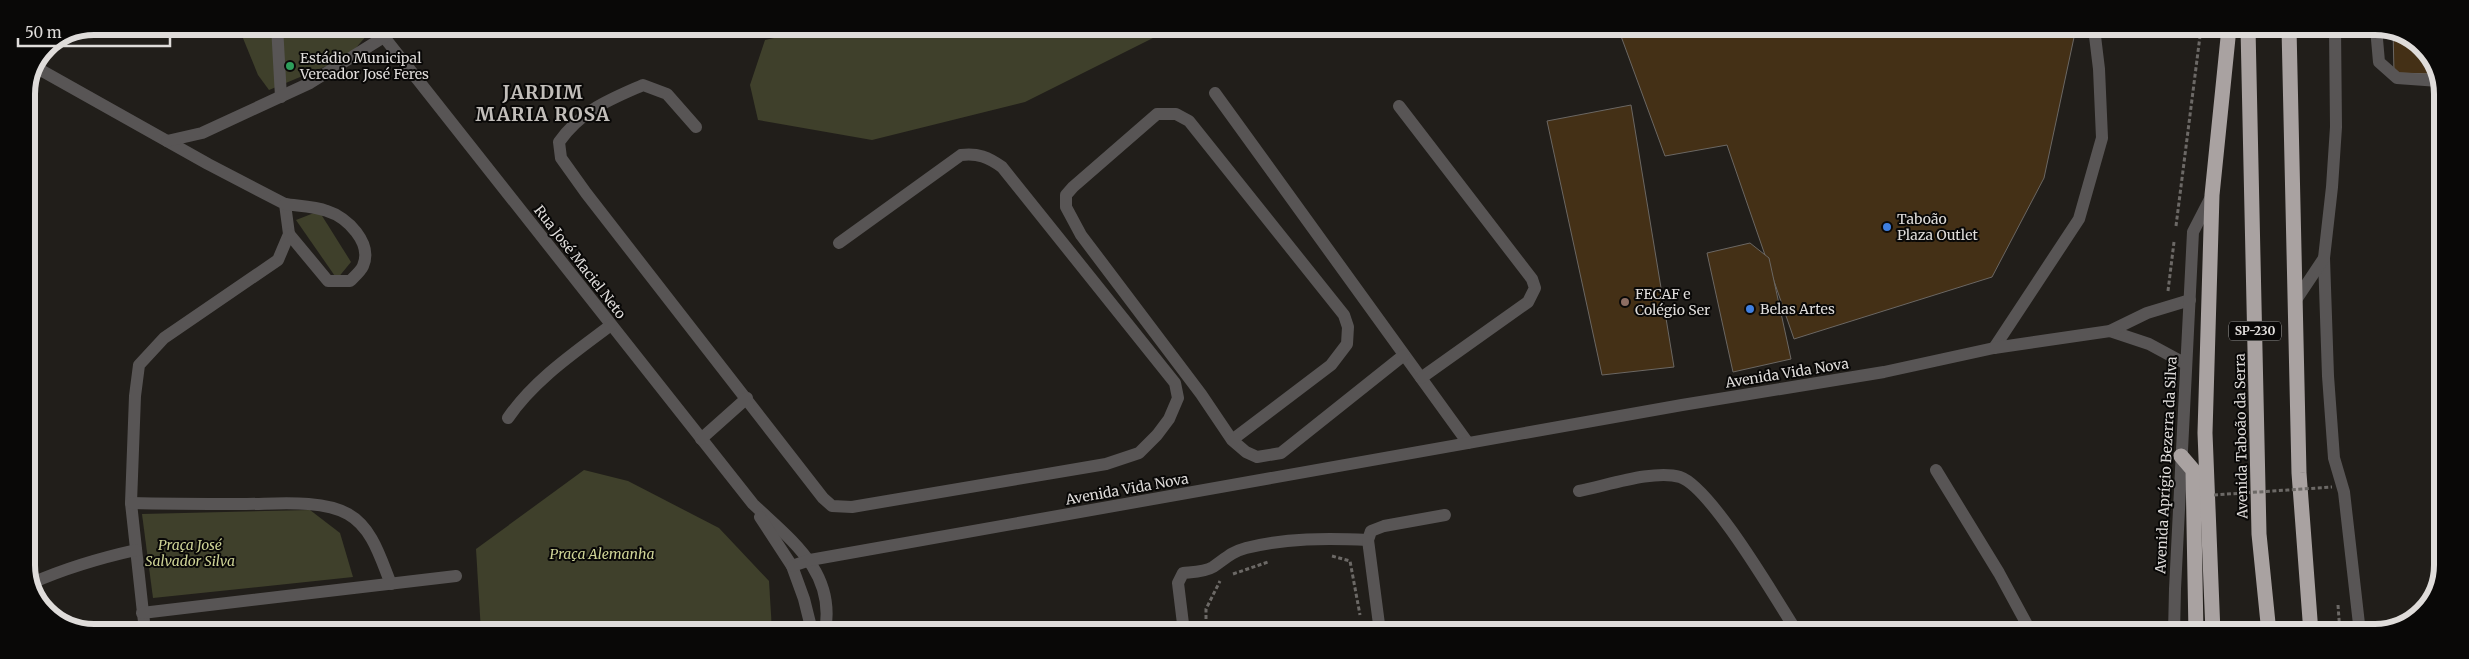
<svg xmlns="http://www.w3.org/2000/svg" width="2469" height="659" viewBox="0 0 2469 659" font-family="Merriweather,serif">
<rect width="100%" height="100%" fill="#211e1a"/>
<g fill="#3f402b">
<polygon points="238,26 374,27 348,57 269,90 258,75"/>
<polygon points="824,27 1175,27 1025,102 872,140 758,120 750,85 765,40"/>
<polygon points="319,211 351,262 337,279 296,220"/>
<polygon points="584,470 628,481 719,528 769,581 772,631 481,631 476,549"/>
<polygon points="310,510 340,533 353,577 153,598 142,514"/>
</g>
<g fill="#443016" stroke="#6b6763">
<polygon points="1618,28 2076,28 2044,178 1992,277 1794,339 1727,145 1665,156"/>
<polygon points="2393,29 2426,50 2436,74 2394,73"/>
<polygon points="1631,105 1674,367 1602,375 1547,121"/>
<polygon points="1750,243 1769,258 1791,359 1733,372 1707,253"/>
</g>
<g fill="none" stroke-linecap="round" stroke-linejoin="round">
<g stroke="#6c6966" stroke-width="3" stroke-dasharray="4 2.5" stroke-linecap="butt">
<polyline points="2176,226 2201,28"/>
<polyline points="2168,291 2174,242"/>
<polyline points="2165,371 2167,384"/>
<polyline points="1332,556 1350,561 1360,615"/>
<polyline points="1233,574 1268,562"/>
<polyline points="2338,605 2340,633"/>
<polyline points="1206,632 1206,609 1220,581"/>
</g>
<g stroke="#585555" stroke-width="12">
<polyline points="277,26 281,97"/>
<polyline points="2376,28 2379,62 2397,78 2439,81"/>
<path d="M384,37L753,504C791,540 836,572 825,631"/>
<polyline points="37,68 208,164 285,204 289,234 278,260 164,338 139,365 135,396 131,503 145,631"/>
<polyline points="1215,93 1468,443"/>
<polyline points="1399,106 1532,279 1535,288 1528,302 1421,378"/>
<path d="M696,127L667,94L643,85C609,100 582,110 559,142L561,158L586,193L823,498L832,506L852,507L1106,464L1139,453L1157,435L1169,419L1178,398L1175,383L1002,167C988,157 978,153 961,155L839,243"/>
<polyline points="167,141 202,133 310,83 384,37 393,27"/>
<path d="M285,204C298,206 314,206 327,211C347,217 373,243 363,266C361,271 354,277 350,281H328L289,234"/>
<polyline points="2324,258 2328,376 2334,458 2344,492 2360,633"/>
<polyline points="2294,303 2324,258 2332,187 2336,127 2335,28"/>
<polyline points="2110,331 2149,344 2186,364"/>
<polyline points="1994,348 2079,219 2102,138 2099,69 2094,28"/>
<path d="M508,418C534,380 574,353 611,325"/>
<polyline points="701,439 747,398"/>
<polyline points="1232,440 1331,365 1347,344 1348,327 1344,315 1189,121 1176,114 1157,114 1073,187 1066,195 1066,207 1081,235 1201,394 1232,440 1246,452 1257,457 1281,453 1404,355"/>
<polyline points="1936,470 1999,573 2031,632"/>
<path d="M1579,491C1606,486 1654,469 1680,477C1711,487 1777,601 1797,632"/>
<path d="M131,503C169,504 207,504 246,504C275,504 322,499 348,514C373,528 381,560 391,584"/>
<polyline points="760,517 792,566 804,599 812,631"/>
<polyline points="792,566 810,560 1682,405 1884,372 1994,348 2110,331 2147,313 2190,300"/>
<path d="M32,583C66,568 100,558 136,550"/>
<polyline points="142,613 456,576"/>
<path d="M1184,632L1178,583L1183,573C1192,572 1205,572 1213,567C1225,559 1231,552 1246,548C1286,538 1327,538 1368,540"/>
<polyline points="1380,632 1368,540 1371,531 1384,526 1445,515"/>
<polyline points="2174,633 2175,589 2193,232 2211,197"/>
</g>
<g stroke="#a9a2a1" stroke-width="15">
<polyline points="2248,28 2259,534 2269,633"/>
<polyline points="2289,28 2299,473 2311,633"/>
<polyline points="2181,456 2193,470 2196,633"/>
<polyline points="2213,633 2205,433 2212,195 2229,28"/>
</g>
<polyline stroke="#6c6966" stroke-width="3" stroke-dasharray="4 2.5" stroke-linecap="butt" points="2214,495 2332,487"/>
</g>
<circle fill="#2e9e5b" stroke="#090807" stroke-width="2" cx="290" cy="66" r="5"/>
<g fill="#3f7fe0" stroke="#090807" stroke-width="2">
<circle cx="1887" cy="227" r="5"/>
<circle cx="1750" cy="309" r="5"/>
</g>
<circle fill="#8d6e63" stroke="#090807" stroke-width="2" cx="1625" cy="302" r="5"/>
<g text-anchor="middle" stroke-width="4" stroke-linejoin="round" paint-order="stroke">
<rect fill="#090807" stroke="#9f9c9b" stroke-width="1" x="2229" y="321.5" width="52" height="19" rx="4"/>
<g font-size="12" font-weight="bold" fill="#dfdcda">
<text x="2255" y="335">SP-230</text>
</g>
<g font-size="14" fill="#dfdcda" stroke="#090807" text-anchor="start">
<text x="300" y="63">Estádio Municipal<tspan x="300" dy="16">Vereador José Feres</tspan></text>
<text x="1897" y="224">Taboão<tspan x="1897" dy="16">Plaza Outlet</tspan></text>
<text x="1635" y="299">FECAF e<tspan x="1635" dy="16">Colégio Ser</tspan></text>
<text x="1760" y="314">Belas Artes</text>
</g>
<g font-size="14" fill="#dfdcda" stroke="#090807">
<text transform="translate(580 262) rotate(52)" y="5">Rua José Maciel Neto</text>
<text transform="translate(1787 373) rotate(-9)" y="5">Avenida Vida Nova</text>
<text transform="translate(2241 436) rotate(-91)" y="5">Avenida Taboão da Serra</text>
<text transform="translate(2166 465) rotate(-87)" y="5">Avenida Aprígio Bezerra da Silva</text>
<text transform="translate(1127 489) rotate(-10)" y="5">Avenida Vida Nova</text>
</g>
<g font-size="14" font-style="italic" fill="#cdd295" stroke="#090807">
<text x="190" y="550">Praça José<tspan x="190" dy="16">Salvador Silva</tspan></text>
<text x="602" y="559">Praça Alemanha</text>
</g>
<g font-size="19" font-weight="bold" letter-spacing="1" fill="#c2beba" stroke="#090807">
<text x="543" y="99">JARDIM<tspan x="543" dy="22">MARIA ROSA</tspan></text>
</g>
</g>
<path d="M0 0H2469V659H0ZM94 35H2375A59 59 0 0 1 2434 94V565A59 59 0 0 1 2375 624H94A59 59 0 0 1 35 565V94A59 59 0 0 1 94 35Z" fill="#090807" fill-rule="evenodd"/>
<path fill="none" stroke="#dfdcda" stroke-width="6" d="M94 35H2375A59 59 0 0 1 2434 94V565A59 59 0 0 1 2375 624H94A59 59 0 0 1 35 565V94A59 59 0 0 1 94 35Z"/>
<path d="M18 38v8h152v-8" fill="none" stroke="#dfdcda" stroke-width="2.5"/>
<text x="25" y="38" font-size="15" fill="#dfdcda" stroke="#090807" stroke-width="4" paint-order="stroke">50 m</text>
</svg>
